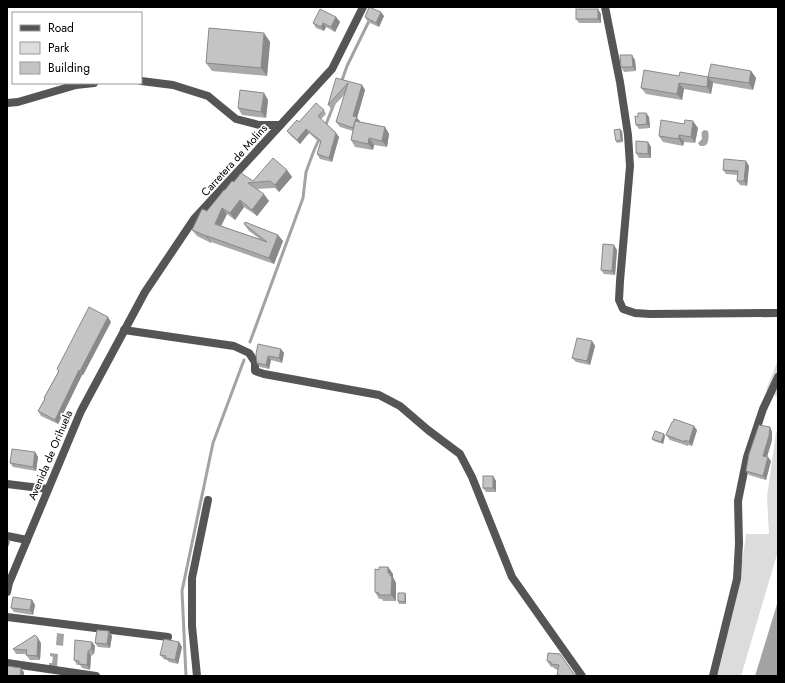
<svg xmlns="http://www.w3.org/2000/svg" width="785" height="683" viewBox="0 0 785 683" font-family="Jost,sans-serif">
<rect width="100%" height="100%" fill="#fff"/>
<g fill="#dcdcdc">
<polygon points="778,360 778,397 766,390"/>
<path d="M778,428V551L741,676H717C723,659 725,642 728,625C734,594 743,565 746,534H769L767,497L776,433Z"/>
</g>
<g fill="#a3a3a3">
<path d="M705,130L708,131C709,134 709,143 706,145C705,146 701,146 700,146L698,143L702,139C702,135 700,131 705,130Z"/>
<polygon points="778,601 778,676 755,676"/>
<polygon points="57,633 64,634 63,646 56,645"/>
<polygon points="50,653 58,654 57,668 49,668 49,663 52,663 53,657 50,656"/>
</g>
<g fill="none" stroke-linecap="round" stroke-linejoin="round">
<g stroke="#a3a3a3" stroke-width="3">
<polyline points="341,83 347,66 370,19"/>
<polyline points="325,127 334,104"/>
<polyline points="250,342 303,198 306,172 313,153 319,139"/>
<polyline points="186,676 182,591 213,443 244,360"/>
</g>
<g stroke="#555" stroke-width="8">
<polyline points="605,7 620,82 628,135 630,166 620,281 619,300 623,309 635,313 650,314 778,313"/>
<polyline points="141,81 173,85 208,96 236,119 259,125 280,125"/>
<polyline points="7,103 18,102 76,85 94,83"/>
<polyline points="124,330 234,346 249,353 255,362 255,371 264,374 379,395 400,406 428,430 460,454 472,477 512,577 582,676"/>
<polyline points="7,484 48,489"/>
<polyline points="7,536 27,540"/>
<polyline points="7,617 168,637"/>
<polyline points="7,663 96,676"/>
<polyline points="197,676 192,626 192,578 208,500"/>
<polyline points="713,676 737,579 739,543 738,501 747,457 763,409 778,377"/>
</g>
<polyline stroke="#555" stroke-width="8" points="7,592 9,583 81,411 145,292 194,219 332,69 363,7"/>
</g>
<g fill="#a9a9a9">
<polygon points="601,14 601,23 579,23 576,19"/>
<polygon points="384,16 379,27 368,22 365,17"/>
<polygon points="336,17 340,22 335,32 326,27 324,31 316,28 313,23"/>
<polygon points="264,33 270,42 267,76 212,71 206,63"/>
<polygon points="635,60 636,71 624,72 621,67"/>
<polygon points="751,71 756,78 753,90 713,83 711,94 684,89 682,100 646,94 641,88 679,76 708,77"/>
<polygon points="336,78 362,85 365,90 357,118 359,122 385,127 389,134 387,147 374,145 373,150 355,147 351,140 353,131 340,127 336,122 345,94 331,109 328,105"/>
<polygon points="264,93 268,100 266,118 242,115 238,108"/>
<polygon points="324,110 326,114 321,119 339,137 332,162 320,159 317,154 320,143 309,133 300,144 290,135 287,131 299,122"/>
<polygon points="646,113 649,117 650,128 639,129 636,125 638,117"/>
<polygon points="698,128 695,143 684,142 683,146 663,142 659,136"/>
<polygon points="622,131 623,142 617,143 616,141"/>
<polygon points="648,142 651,147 651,158 639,158 636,153"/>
<polygon points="749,166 747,186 740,185 737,181 737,175 726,174 723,170"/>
<polygon points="287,170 292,177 279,192 275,188 256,189 269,201 257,216 244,207 235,220 227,214 221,226 260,239 249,231 244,224 278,235 283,241 274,264 211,242 211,243 197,236 192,230 225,190 234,182 253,181"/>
<polygon points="617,250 615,275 604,274 601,270"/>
<polygon points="111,322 83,375 82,375 58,424 41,416 38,411 44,400 44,398 58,372 57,369"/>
<polygon points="592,341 595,346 590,365 576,362 572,358"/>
<polygon points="281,349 284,353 282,363 271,360 269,369 260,367 257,363"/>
<polygon points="770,427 772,432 772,440 767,457 771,461 766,480 749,475 746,471"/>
<polygon points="697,430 692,446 688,445 688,446 670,440 666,435"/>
<polygon points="664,434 665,436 663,444 654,441 652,439"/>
<polygon points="35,452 38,457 36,471 13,467 10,463"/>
<polygon points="493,476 496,481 496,492 486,492 483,488"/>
<polygon points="388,567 393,574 393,577 396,583 396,601 383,601 382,599 379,599 375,592 379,570"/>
<polygon points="405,593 406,595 406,604 399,604 398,601"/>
<polygon points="32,600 35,605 33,615 14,612 11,608"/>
<polygon points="109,631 112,636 110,648 98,647 95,643"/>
<polygon points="92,642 95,646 94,654 91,656 90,670 82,668 80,665 77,665 74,660"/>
<polygon points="179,642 182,647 178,664 169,662 167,660 164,659 160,655"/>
<polygon points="41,643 40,660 30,660 26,655 27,654 16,654 13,649"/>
<polygon points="548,653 576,675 580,676 558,676 557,675 558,670 555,669 553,667 551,667 547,661"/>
</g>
<g fill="#898989">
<polygon points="598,9 601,14 601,23 598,19"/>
<polygon points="381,12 384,16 379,27 376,23"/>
<polygon points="336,17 340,22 335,32 331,27"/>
<polygon points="323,23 326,27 324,31 321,27"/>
<polygon points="264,33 270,42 267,76 261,68"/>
<polygon points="632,55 635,60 636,71 633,67"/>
<polygon points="751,71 756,78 753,90 749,83"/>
<polygon points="708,77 713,83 711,94 707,87"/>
<polygon points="679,83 684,89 682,100 677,94"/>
<polygon points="362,85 365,90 357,118 360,121 356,132 353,116"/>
<polygon points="264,93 268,100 266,118 261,112"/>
<polygon points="646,113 649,117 650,128 647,124"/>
<polygon points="693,121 698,128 695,143 691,137"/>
<polygon points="385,127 389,134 387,147 382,141"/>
<polygon points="306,129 309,133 300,144 297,140"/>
<polygon points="620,129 622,131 623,142 621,140"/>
<polygon points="336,133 339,137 332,162 329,158"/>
<polygon points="679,135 684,142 683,146 679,139"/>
<polygon points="369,138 374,145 373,150 368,144"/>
<polygon points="648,142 651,147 651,158 648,154"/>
<polygon points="746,161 749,166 747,186 744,181"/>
<polygon points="287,170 292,177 279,192 275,185"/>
<polygon points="264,194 269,201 257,216 252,210"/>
<polygon points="240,200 244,207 235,220 230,213"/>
<polygon points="222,208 227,214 219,230 215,224"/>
<polygon points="278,235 283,241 274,264 269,258"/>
<polygon points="206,236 207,236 211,242 211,243"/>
<polygon points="614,245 617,250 615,275 612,271"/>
<polygon points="108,317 111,322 83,375 80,371"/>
<polygon points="592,341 595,346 590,365 587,361"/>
<polygon points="281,349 284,353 282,363 279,358"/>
<polygon points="268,356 271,360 269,369 266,365"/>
<polygon points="79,370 82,375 58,424 55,420"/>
<polygon points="694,426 697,430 692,446 689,442"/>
<polygon points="770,427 772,432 772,440 766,460 763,456"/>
<polygon points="664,434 665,436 663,444 661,442"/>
<polygon points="35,452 38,457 36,471 33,467"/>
<polygon points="768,457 771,461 766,480 763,476"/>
<polygon points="493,476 496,481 496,492 493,488"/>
<polygon points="7,538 10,542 7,550"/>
<polygon points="388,567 393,574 393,577 396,583 396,601 391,595 388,573"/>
<polygon points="405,593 406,595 406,604 405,602"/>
<polygon points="32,600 35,605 33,615 30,610"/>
<polygon points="109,631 112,636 110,648 107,644"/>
<polygon points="38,638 41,643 40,660 37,656"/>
<polygon points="92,642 95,646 94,654 91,649"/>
<polygon points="179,642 182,647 178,664 175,660"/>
<polygon points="88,651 91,656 90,670 87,665"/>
<polygon points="21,668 24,672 24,676 20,676"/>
</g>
<g fill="#c4c4c4" stroke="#898989">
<polygon points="369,7 381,12 376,23 365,17"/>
<polygon points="320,9 336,17 331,27 323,23 321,27 313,23"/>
<rect x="576" y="9" width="22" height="10"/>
<polygon points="209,28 264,33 261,68 206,63"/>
<polygon points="620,55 632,55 633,67 621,67"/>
<polygon points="711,64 751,71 749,83 708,77"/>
<polygon points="644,70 679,76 680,72 708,77 707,87 679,83 677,94 641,88"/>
<polygon points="336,78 362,85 353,116 357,117 355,121 353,128 336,122 348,83 328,105"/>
<polygon points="240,90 264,93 261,112 238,108"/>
<polygon points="316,103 324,110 318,116 336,133 329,158 317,154 321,141 306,129 297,140 287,131 297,120 299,122"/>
<polygon points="638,113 646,113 647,124 636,125 635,116 638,117"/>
<polygon points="661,120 684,124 685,120 693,121 691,137 679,135 679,139 659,136"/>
<polygon points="355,121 385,127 382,141 369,138 368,144 351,140"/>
<polygon points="620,129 621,140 616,141 614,130"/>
<polygon points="636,141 648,142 648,154 636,153"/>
<polygon points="273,158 287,170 275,185 270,181 248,183 264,194 252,210 240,200 230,213 222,208 215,224 267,242 244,224 245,222 278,235 269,258 207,236 206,236 192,230 202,209 207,211 224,190 225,190 232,181 234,182 241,173 253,181"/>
<polygon points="724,159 746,161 744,181 737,181 738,171 723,170"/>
<polygon points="603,244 614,245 612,271 601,270"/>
<polygon points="89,307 108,317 80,371 79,370 55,420 38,411 45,399 44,398 59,371 57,369"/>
<polygon points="577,338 592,341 587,361 572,358"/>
<polygon points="258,344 281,349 279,358 268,356 266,365 257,363 256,354"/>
<polygon points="674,419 694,426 689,442 685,440 685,442 666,435 672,422 673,422"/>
<polygon points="759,425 770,427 769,436 763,456 768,457 763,476 746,471 749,454"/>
<polygon points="655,431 664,434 661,442 652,439"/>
<polygon points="12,449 35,452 33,467 10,463"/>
<rect x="483" y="476" width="10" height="12"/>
<polygon points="379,567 388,567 388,573 390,573 390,576 392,576 391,595 379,595 379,593 375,592 375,569 379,570"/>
<polygon points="398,593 405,593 405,602 398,601"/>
<polygon points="13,597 32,600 30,610 11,608"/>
<polygon points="97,630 109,631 107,644 95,643"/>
<polygon points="35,635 38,638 37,656 26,655 27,650 13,649"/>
<polygon points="164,639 179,642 175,660 165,658 166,656 160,655"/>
<polygon points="75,640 92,642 91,649 88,651 87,665 79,664 79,661 74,660"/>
<polygon points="548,653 560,654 574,674 576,675 579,676 567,676 557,675 559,665 551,664 551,662 547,661"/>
<polygon points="7,666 21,668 20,676 7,676"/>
</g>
<g text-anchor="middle" stroke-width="3.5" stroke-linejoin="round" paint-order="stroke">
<g font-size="11" fill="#000" stroke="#fff">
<text transform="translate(234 160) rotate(-48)" y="4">Carretera de Molins</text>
<text transform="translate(50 455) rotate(-67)" y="4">Avenida de Orihuela</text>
</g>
</g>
<rect width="785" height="683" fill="none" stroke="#000000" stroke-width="16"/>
<rect x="12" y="12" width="130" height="72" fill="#ffffff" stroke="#999999"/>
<rect x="20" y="25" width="20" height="6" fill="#555555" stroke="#999999"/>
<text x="48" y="32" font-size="12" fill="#000000">Road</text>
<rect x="20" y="42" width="20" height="12" fill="#dcdcdc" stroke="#999999"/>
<text x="48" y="52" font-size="12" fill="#000000">Park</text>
<rect x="20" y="62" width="20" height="12" fill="#c4c4c4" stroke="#999999"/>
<text x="48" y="72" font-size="12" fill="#000000">Building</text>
</svg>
